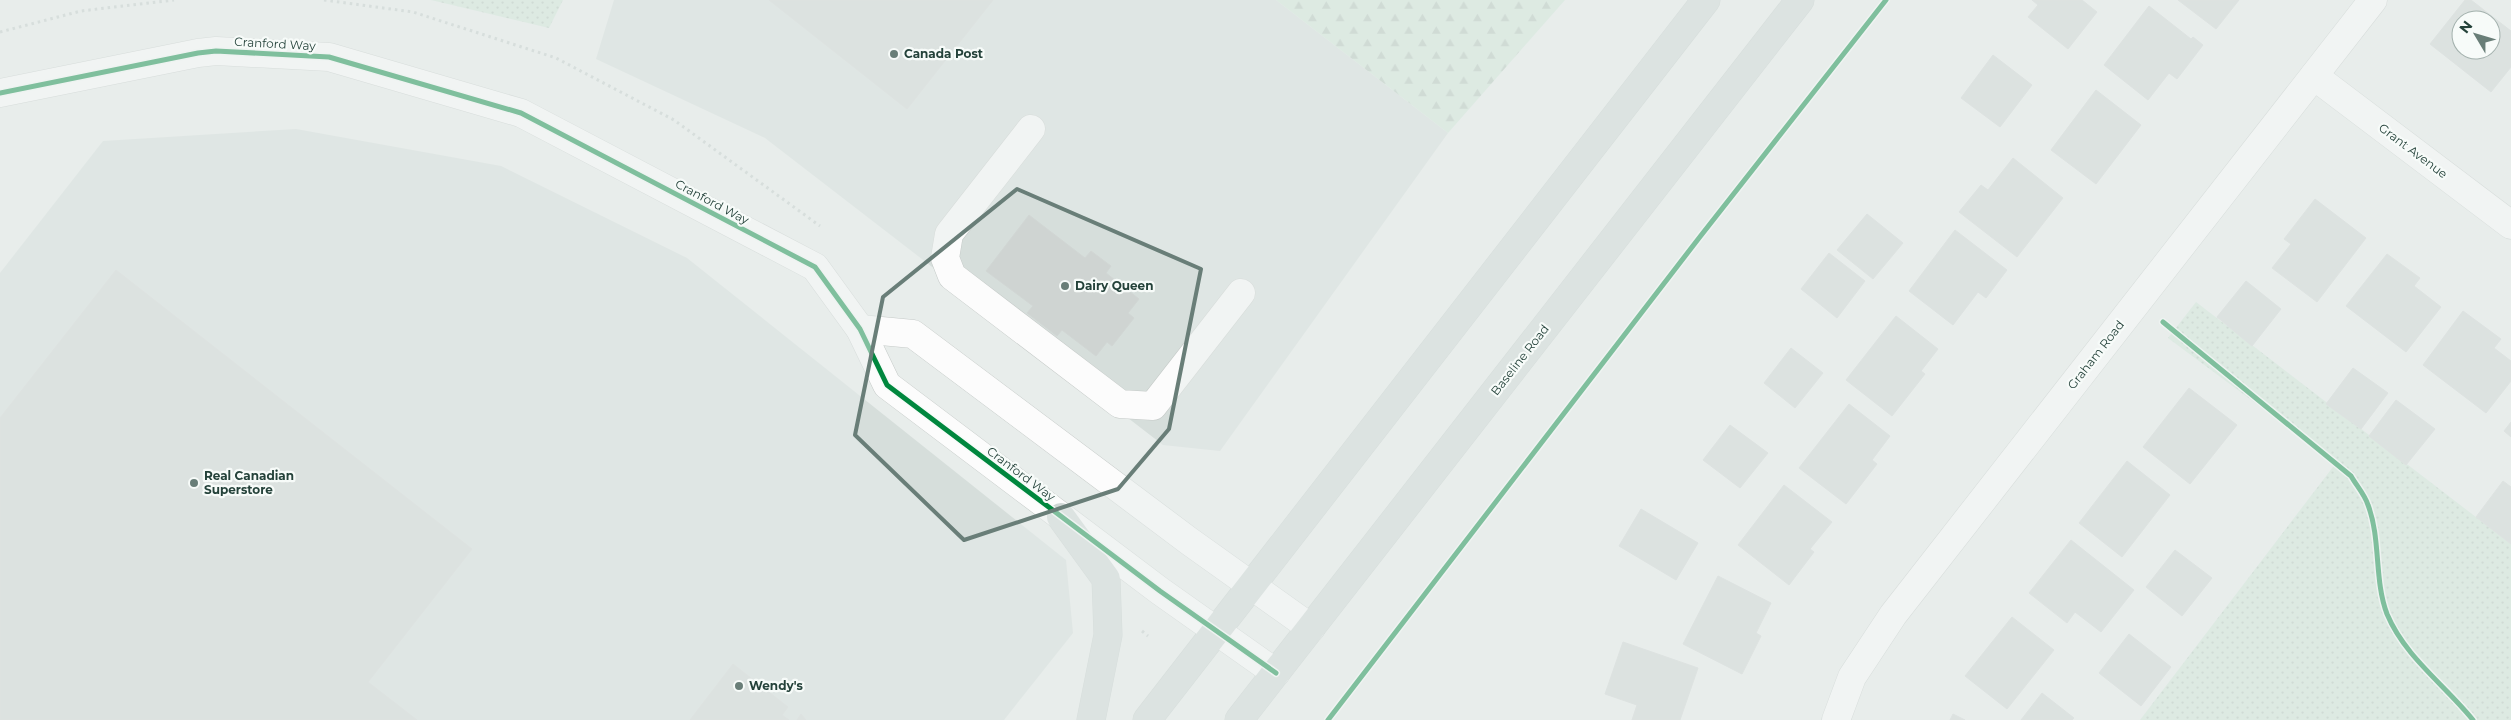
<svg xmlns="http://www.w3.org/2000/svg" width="2511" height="720" viewBox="0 0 2511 720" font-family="Montserrat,sans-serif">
<defs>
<pattern id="forest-firs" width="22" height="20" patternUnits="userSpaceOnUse" patternTransform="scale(1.25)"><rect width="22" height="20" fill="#d1e6d8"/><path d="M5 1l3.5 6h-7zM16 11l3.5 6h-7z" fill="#b3c6ba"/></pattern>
<pattern id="park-dots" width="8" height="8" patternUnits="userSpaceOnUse" patternTransform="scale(1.25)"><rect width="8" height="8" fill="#d1e6d8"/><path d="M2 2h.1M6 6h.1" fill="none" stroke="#b3c6ba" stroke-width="1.8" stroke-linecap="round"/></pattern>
</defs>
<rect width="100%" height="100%" fill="#e8edeb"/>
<g fill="#d6dedb">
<polygon points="614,0 1276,0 1448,133 1220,451 1163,445 765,138 596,59"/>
<polygon points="296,129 501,166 687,258 1066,560 1073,633 1004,720 0,720 0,273 103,141"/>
</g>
<polygon fill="url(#forest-firs)" points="1276,0 1565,0 1448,133"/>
<g fill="url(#park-dots)">
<polygon points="431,0 563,0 549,28"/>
<polygon points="2196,302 2511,544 2511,720 2140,720 2336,463 2168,338"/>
</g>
<g fill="#cfd4d2" stroke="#d1d6d4" fill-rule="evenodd">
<polygon points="769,0 993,0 907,109"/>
<polygon points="2032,0 2082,0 2097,12 2068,49 2028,17 2038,5"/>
<polygon points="2178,0 2239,0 2216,29"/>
<path d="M2465,0H2471L2511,31V67L2491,92L2430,44ZM2461,20H2491V50H2461Z"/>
<polygon points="2149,6 2191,39 2193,37 2203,45 2177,79 2169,73 2148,100 2104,65"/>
<polygon points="1993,55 2032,85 2000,127 1961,98"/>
<polygon points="2096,90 2141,125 2096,184 2051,150"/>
<polygon points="2013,158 2063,198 2017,257 1959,212 1981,185 1988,190"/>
<polygon points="2315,199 2366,238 2317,302 2272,268 2291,244 2284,239"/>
<polygon points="1867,214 1903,243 1873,279 1837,250"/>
<polygon points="1029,215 1085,258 1091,251 1111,266 1106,273 1139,299 1128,313 1134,318 1112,346 1107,342 1096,356 1062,330 1057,336 1027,313 1033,306 986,271"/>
<polygon points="1955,230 2007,270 1986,298 1978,292 1953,325 1909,291"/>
<polygon points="1829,253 1865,281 1837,318 1801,289"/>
<polygon points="2387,254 2420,278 2414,286 2441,307 2406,352 2346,306"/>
<polygon points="116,270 472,549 368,682 417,720 0,720 0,418"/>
<polygon points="2246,281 2281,309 2252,346 2217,317"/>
<polygon points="2463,311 2501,339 2494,348 2511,361 2511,381 2486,413 2423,365"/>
<polygon points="1896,316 1938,349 1921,371 1925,374 1892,416 1846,380"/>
<polygon points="1791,348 1823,373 1795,408 1764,383"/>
<polygon points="2353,368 2388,393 2361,429 2326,404"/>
<polygon points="2189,388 2237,425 2190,484 2143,447"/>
<polygon points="2396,400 2435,429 2406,465 2369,436"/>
<polygon points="1849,404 1890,436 1872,460 1877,464 1846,504 1799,468"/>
<polygon points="2511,422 2511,437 2504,431"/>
<polygon points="1730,425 1768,453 1740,488 1703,460"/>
<polygon points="2127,461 2170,495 2122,557 2079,523"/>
<polygon points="2503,481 2511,487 2511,544 2476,517"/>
<polygon points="1784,485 1832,522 1810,549 1814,552 1789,585 1738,545"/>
<polygon points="1641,509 1698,543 1676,580 1619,546"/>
<polygon points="2071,540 2134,590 2101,632 2075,612 2067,623 2029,593"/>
<polygon points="2175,550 2212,578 2182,616 2146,587"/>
<polygon points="1718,576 1771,603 1756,633 1761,636 1742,674 1683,644"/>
<polygon points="2012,617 2054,650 2007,709 1965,676"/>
<polygon points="2129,634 2171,667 2141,706 2099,673"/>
<polygon points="1623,642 1698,668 1680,720 1632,720 1637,705 1605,694"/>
<polygon points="733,664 788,707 782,715 789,720 690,720"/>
<polygon points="2042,693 2074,718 2072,720 2021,720"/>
<polygon points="801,714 806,720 797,720"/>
<polygon points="1953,714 1965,720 1950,720"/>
</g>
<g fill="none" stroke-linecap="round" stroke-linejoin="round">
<defs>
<g id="minor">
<polyline points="2314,76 2511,225"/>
<polyline points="0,93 198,53 216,51 329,57 521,113 815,267 860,329 887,385 1160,591 1276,673"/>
<polyline points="1031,129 949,234 945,258 952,276 1120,404 1153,406 1241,293"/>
<polyline points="860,329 913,334 1189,541 1311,628"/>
<polyline points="1836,720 1852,677 1893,615 2373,0"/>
</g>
<g id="major">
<polyline points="1061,517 1106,579 1108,635 1091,720"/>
<polyline points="1147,720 1706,0"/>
<polyline points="1239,720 1800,0"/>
</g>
</defs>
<use href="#minor" stroke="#c5cac8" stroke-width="29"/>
<use href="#major" stroke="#c3ccc9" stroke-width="29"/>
<g stroke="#c3ccca" stroke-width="3" stroke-dasharray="2.5 4" stroke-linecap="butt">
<polyline points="324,0 413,12 556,58 674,120 820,226"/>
<polyline points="0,32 81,11 174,0"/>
<polyline points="1142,631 1148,636"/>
</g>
<use href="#minor" stroke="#fcfcfc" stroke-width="28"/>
<use href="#major" stroke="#cfd7d5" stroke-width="28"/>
<defs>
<g id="cycleway">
<polyline points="0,93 198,53 216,51 329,57 521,113 815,267 860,329 887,385 1160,591 1276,673"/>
<path d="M2163,322L2351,476C2356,485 2365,495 2368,505C2381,539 2374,580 2387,614C2405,657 2445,685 2473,720"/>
<polyline points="1328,720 1699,238 1886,0"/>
</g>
</defs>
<use href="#cycleway" stroke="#f7fbf9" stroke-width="8"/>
<use href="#cycleway" stroke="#00873e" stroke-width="5"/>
</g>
<path d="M0 0H2511V720H0ZM1017,189L1201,269L1169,429L1118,489L964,540L855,435L883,297Z" fill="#e8edeb" fill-opacity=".55" fill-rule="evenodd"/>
<path fill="none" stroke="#697e78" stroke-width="4" stroke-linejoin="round" d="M1017,189L1201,269L1169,429L1118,489L964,540L855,435L883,297Z"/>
<g fill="#697e78" stroke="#f7fbf9" stroke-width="2">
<circle cx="894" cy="54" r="5"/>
<circle cx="1065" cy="286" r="5"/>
<circle cx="194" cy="483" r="5"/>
<circle cx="739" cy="686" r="5"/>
</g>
<g text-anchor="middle" stroke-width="4.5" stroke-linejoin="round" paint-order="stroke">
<g font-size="12" fill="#24423a" stroke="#f7fbf9">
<text transform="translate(275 44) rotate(3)" y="4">Cranford Way</text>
<text transform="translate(2413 151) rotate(37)" y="4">Grant Avenue</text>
<text transform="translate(712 202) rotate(28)" y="4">Cranford Way</text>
<text transform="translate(2096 355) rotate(-52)" y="4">Graham Road</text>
<text transform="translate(1520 360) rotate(-52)" y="4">Baseline Road</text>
<text transform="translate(1021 474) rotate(37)" y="4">Cranford Way</text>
</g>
<g font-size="12" font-weight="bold" fill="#24423a" stroke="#f7fbf9" text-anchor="start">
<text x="904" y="58">Canada Post</text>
<text x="1075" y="290">Dairy Queen</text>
<text x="204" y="480">Real Canadian<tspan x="204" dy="14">Superstore</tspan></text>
<text x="749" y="690">Wendy's</text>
</g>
</g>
<g transform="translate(2476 35) rotate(308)"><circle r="24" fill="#f7fbf9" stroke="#a3b1ad"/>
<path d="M0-4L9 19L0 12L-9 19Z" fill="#697e78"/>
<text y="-8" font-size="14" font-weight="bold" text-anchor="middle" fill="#24423a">N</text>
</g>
</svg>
